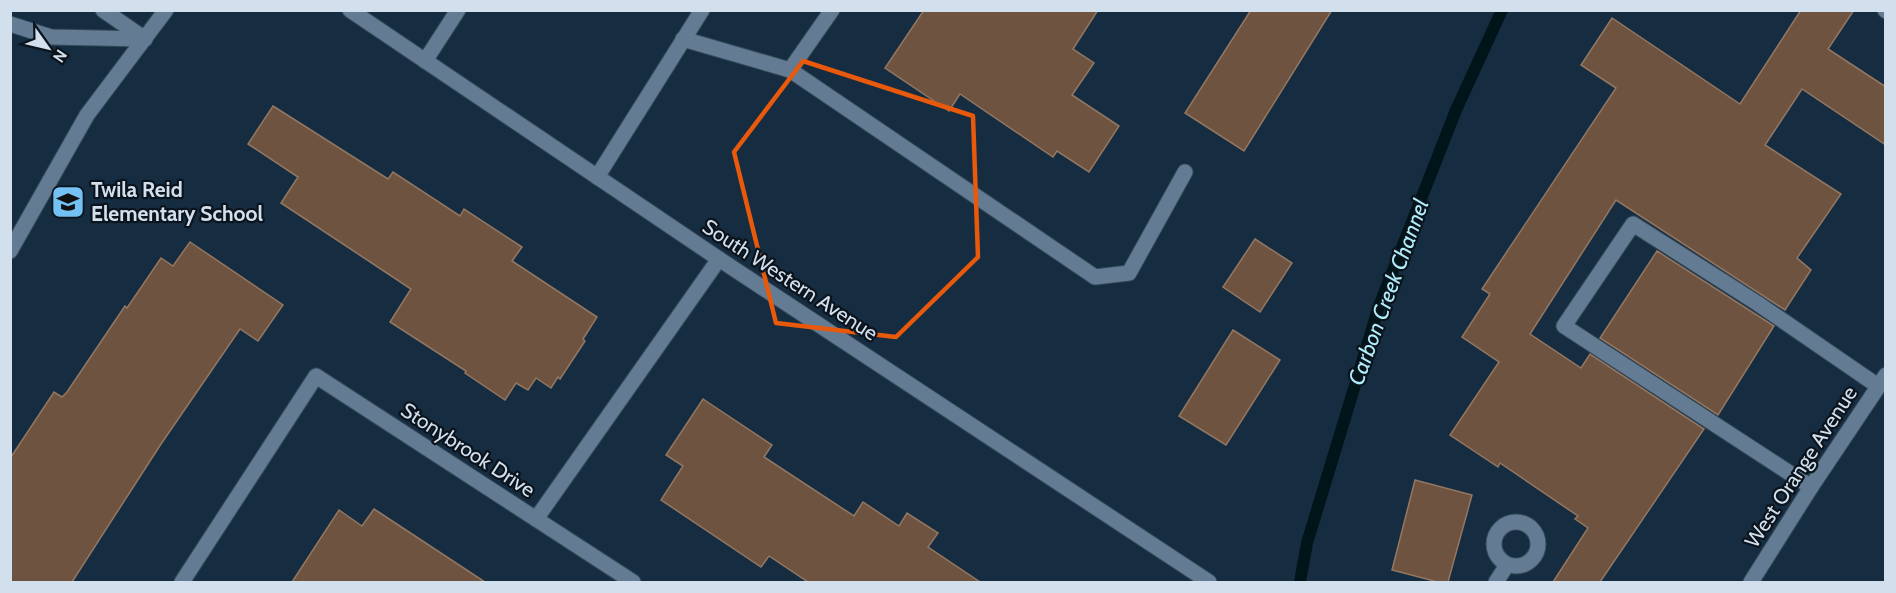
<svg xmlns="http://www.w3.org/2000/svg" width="1896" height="593" viewBox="0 0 1896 593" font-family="Cabin,sans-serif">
<rect width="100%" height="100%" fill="#162d41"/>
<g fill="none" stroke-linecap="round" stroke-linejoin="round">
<polyline stroke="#001519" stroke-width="12" points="1300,582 1307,543 1379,306 1456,110 1502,10"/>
</g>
<g fill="#6e5440" stroke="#937762" stroke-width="1.5">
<polygon points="924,10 1098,10 1073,49 1094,63 1072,95 1119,126 1089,172 1057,151 1053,157 960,94 949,111 885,68"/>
<polygon points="1251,10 1332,10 1244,151 1185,113"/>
<polygon points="1801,10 1854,10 1828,49 1886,87 1886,145 1802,89 1765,145 1841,194 1797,258 1811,270 1785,310 1616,200 1530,334 1581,368 1590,354 1704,429 1600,582 1553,582 1588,528 1575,519 1578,516 1500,463 1498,467 1450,435 1499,362 1462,337 1490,294 1482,289 1616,88 1581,65 1612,18 1740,104"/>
<polygon points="273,106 388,179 393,172 460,216 464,209 522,247 512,261 597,317 583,339 585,341 560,379 558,377 551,388 536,378 528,390 516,383 505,400 465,373 466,371 390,322 411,289 281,203 298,177 248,144"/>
<polygon points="1255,239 1292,263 1260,312 1223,287"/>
<polygon points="190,242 283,305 258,341 240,329 161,444 72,582 10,582 11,457 54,392 62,397 67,392 125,306 127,308 161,258 173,266"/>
<polygon points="1657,251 1774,326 1718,415 1600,338"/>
<polygon points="1233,330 1280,360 1226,445 1179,416"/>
<polygon points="703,399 772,445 764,457 854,516 863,502 899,526 907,513 938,533 928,547 980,582 808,582 769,556 761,567 661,500 683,466 666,455"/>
<polygon points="1415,480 1472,495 1448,582 1438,582 1392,570"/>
<polygon points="374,509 485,582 292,582 339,510 362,526"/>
</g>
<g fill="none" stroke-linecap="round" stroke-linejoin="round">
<defs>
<g id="lane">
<polyline points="103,10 145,39"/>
<polyline points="1885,10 1886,11"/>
<polyline points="10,24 51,37 145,39"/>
<polyline points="683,39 790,70 1095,277 1129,273 1185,172"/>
<polyline points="425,61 458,10"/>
<polyline points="790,70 832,10"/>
<polyline points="597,177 702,10"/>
<polyline points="10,251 87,115 166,10"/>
<polyline points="1811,487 1564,326 1633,224 1757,303 1878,386"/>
<circle cx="1516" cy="544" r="22"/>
<polyline points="1496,582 1507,565"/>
</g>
<g id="street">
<polyline points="536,519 719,259"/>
<polyline points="182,582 316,376 633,582"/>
</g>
<g id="secondary">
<polyline points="350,10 719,259 1209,582"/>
<polyline points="1751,582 1811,487 1886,375"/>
</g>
</defs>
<use href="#lane" stroke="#374a5a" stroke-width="17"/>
<use href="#street" stroke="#374a5a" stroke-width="17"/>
<use href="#secondary" stroke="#374a5a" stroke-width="17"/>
<use href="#lane" stroke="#637c94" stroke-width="15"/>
<use href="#street" stroke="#637c94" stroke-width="15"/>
<use href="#secondary" stroke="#637c94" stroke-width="15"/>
</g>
<path fill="none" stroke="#e8590c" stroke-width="4.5" stroke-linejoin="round" d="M803,61L973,116L978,257L896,337L776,323L734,152Z"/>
<defs>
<symbol id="school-square" viewBox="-11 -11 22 22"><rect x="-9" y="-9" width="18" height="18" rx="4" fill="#73c1f5" stroke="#0b141d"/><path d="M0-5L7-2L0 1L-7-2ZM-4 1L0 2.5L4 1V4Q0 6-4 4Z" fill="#111"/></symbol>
</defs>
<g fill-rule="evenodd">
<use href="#school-square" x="49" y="183" width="38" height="38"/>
</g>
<g text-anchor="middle" stroke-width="4.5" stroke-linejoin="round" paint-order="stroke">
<g font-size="21" font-weight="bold" fill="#d2dfec" stroke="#0b141d" text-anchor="start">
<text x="91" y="197">Twila Reid<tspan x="91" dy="24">Elementary School</tspan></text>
</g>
<g font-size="21" fill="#d2dfec" stroke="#0b141d">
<text transform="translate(790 280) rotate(33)" y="7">South Western Avenue</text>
<text transform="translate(468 450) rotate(33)" y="7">Stonybrook Drive</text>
<text transform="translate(1801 467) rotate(-57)" y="7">West Orange Avenue</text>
</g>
<g font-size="22" font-style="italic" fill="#b0eefb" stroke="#0b141d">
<text transform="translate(1388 292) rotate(-70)" y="8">Carbon Creek Channel</text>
</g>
</g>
<rect width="1896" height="593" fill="none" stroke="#d2dfec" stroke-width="24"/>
<g transform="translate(48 48) rotate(124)" stroke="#0b141d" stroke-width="4.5" paint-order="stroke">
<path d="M0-4.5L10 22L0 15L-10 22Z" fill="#d2dfec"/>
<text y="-9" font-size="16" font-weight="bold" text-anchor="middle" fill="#d2dfec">N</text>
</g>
</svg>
